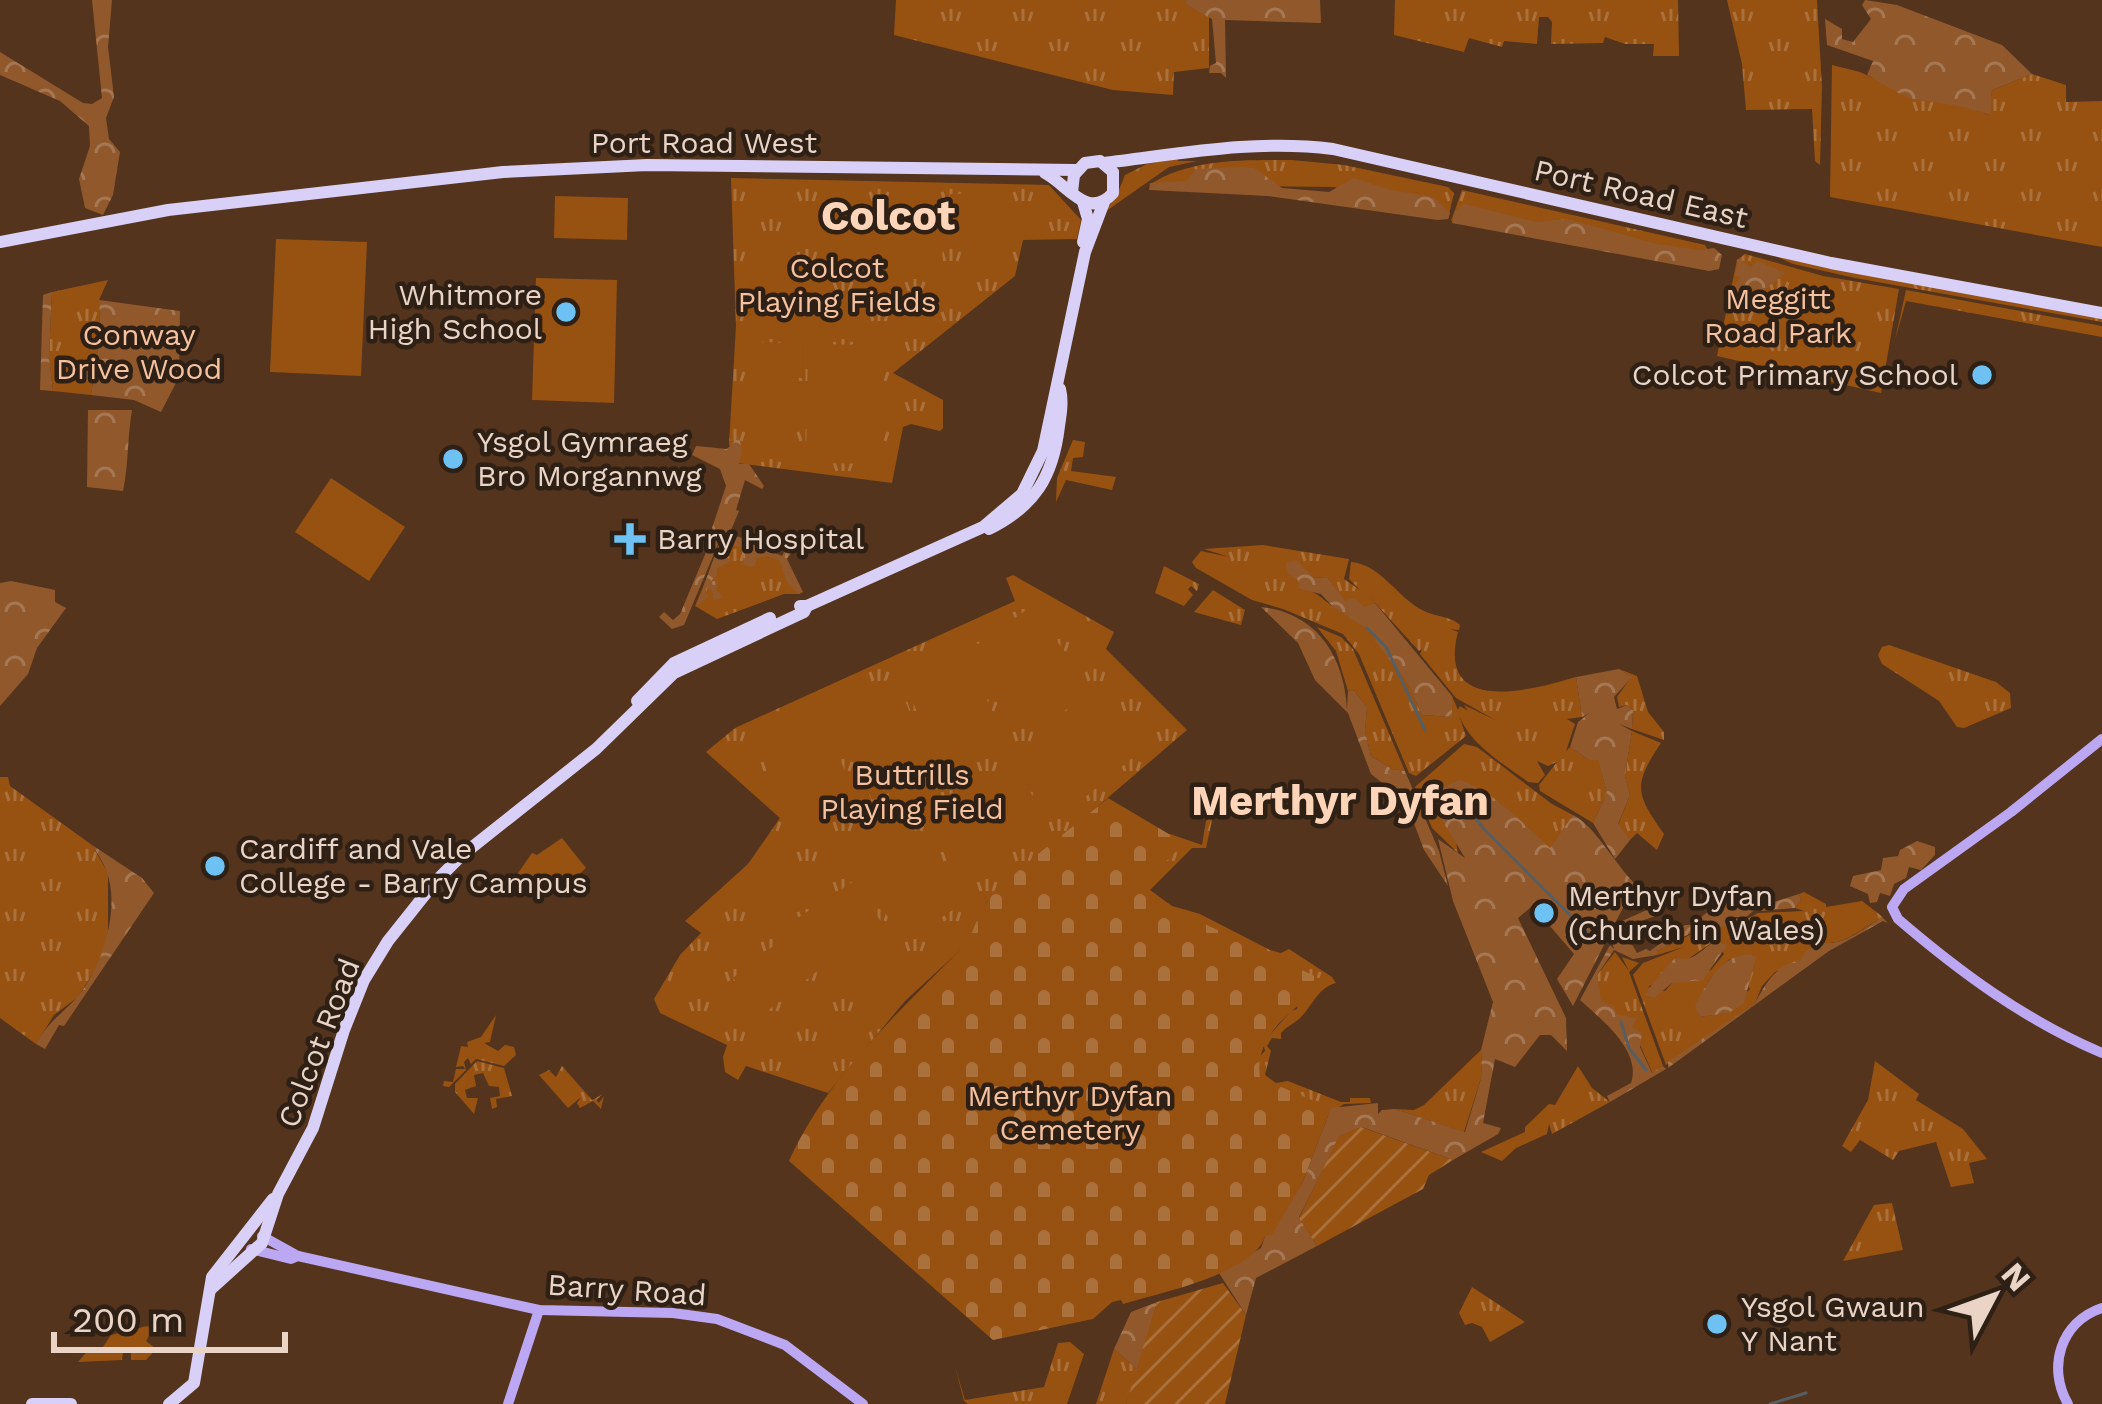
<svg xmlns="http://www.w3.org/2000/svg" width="2102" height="1404" viewBox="0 0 2102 1404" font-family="'Work Sans',sans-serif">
<defs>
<pattern id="grass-tufts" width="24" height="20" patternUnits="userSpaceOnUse" patternTransform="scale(3)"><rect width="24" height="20" fill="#975111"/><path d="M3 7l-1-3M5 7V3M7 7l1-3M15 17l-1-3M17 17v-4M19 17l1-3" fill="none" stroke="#aa713d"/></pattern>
<pattern id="forest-crowns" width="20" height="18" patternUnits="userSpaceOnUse" patternTransform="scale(3)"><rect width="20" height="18" fill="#91582c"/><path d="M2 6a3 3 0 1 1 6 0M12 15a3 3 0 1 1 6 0" fill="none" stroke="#a67753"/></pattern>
<pattern id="cemetery-stones" width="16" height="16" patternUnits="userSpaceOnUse" patternTransform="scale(3)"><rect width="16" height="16" fill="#975111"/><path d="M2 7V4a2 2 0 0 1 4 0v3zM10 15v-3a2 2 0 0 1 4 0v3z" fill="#aa713d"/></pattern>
<pattern id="garden-furrows" width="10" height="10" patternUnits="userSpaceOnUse" patternTransform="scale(3)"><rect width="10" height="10" fill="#975111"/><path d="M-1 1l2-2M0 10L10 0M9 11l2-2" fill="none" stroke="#aa713d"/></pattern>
</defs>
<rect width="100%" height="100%" fill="#54341c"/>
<g fill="url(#grass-tufts)" fill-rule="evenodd">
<polygon points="896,0 1186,0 1185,4 1209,16 1209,68 1174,72 1173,95 1113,90 894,35"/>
<polygon points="1395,0 1678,0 1679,56 1653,56 1654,44 1625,44 1605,37 1603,43 1551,44 1552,22 1548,17 1539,17 1537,44 1504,41 1502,47 1469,38 1464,52 1394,35"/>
<polygon points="1727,0 1817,0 1822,87 1820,165 1815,161 1812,109 1746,110 1742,64"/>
<polygon points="1832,65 1860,72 1922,101 1953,102 1989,115 1992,90 2032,74 2066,85 2066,102 2102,101 2102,247 1830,197"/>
<polygon points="1177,158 1178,161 1197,161 1169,167 1102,214 1116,197 1125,175 1147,164"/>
<path d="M1292,160L1344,165L1448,187L1454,193L1448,219L1334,187L1149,185C1190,158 1244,160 1292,160Z"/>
<polygon points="731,178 1049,185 1081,220 1077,239 1023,240 1015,276 893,373 943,400 943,428 940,431 911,424 903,427 892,483 736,463 729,444 736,326"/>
<polygon points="1462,190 1705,245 1708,250 1697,260 1492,221 1451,221"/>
<polygon points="1745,254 1823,276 1899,289 1881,393 1717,356 1737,260"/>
<polygon points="1771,254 2102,318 2102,322 1855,278 1793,264"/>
<polygon points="108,280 99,300 100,335 91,395 53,391 49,357 52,292"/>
<polygon points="1906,290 2102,326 2102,337 1906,301 1895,340"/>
<polygon points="1073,440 1085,442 1083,457 1073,458 1071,471 1116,477 1112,490 1066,480 1056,502 1057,478"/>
<polygon points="725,535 783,556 800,594 784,594 717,619 695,606"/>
<path d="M1263,545L1349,559L1344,579L1360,590L1349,579L1351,562C1381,564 1397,598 1424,611C1437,617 1450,616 1460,625L1459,630L1450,629L1458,632C1436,717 1532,690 1576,677L1582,717L1567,719L1575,724L1566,751L1570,747L1589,760L1598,759L1607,793L1593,823L1540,791L1539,785L1557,762L1548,766L1537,761L1545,775L1538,783L1528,782C1504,764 1470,745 1459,715L1466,736L1416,776L1409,773L1359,654L1343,634L1283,609L1252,600L1196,568L1192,562L1201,551L1229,557L1204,549ZM1302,569L1314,578L1327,577L1345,602L1364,608L1375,603L1367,594L1419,651L1422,649L1420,654L1456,698L1495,720L1464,705L1468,711L1460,706L1458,710L1452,696L1451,717L1422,715C1409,686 1393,643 1366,625C1356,617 1342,614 1332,606C1319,596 1316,591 1299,589Z"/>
<polygon points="1164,566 1199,584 1197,591 1191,586 1188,589 1193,595 1184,606 1155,593"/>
<polygon points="1013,575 1114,632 1106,649 1187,730 986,902 968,943 905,1001 828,1093 746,1066 738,1080 725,1072 723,1057 727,1045 660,1013 654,999 680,955 701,933 685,921 748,864 780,818 706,752 735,728 1015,601 1006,578"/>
<polygon points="1213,590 1245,610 1241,625 1194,612"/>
<polygon points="1317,627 1341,637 1353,649 1405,771 1392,769 1371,756 1365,731 1367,707 1353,690 1348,691 1336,651"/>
<polygon points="1889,645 1996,682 2010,693 2011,708 1964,728 1957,727 1939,701 1882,664 1878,655 1882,647"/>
<polygon points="1619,669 1637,676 1648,712 1664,732 1664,740 1632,729 1633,710 1627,705 1619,707 1617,697 1631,677"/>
<path d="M1632,731L1661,743C1633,785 1635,793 1664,834L1657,850L1637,833L1630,840L1618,825L1630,795L1625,776Z"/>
<polygon points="1464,744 1477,747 1552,804 1573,815 1550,849 1500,803 1426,794 1456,842 1458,853 1432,828 1415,787"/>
<polygon points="0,777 8,777 10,786 92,845 108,873 108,937 99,964 78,997 54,1015 36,1044 0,1018"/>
<path d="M1213,816L1206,848H1192L1150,890L1172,906L1200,914L1270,950L1281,953L1289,949L1332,977L1336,983C1317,988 1313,1006 1299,1019C1293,1024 1286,1027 1281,1033V1039L1272,1038L1267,1046L1271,1051L1265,1075L1276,1083L1288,1081L1341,1102H1350V1098H1370L1371,1103L1344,1104L1328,1115L1257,1080L1259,1057L1265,1051L1263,1043L1291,1011L1297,1009L1301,971L1163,912L1138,888L1170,834L1202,845L1206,821Z"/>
<polygon points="562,838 586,868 569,884 518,885 512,882 532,853 537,855"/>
<path d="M1804,892L1826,904V907L1862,901L1883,917C1864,926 1843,948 1821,942L1801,960L1775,972L1762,986L1755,1003L1666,1065L1633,975L1643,963L1684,947L1657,955V951L1712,924L1746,917L1735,926L1758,913L1804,911L1795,908L1801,900L1799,894ZM1715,941L1724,954L1711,970L1672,983L1665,991L1648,987C1671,974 1691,955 1715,941ZM1730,959L1750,989L1726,1013L1700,1017C1696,992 1712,974 1730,959Z"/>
<polygon points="1615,952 1629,971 1622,957 1639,963 1629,972 1663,1066 1653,1074 1632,1027 1600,1001 1597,975"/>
<polygon points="496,1015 490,1042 484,1043 498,1051 505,1045 514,1047 516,1055 504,1066 476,1059 471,1064 468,1058 464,1062 466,1070 449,1087 443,1086 444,1081 453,1082 456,1069 465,1069 463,1066 456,1067 461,1046 468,1047 467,1042 481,1037"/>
<polygon points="1481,1050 1482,1075 1464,1132 1395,1109 1414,1110 1424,1105"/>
<polygon points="477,1061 504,1068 512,1096 496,1099 497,1107 492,1109 490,1098 500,1096 499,1087 489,1086 483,1073 474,1075 476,1086 465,1090 467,1098 478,1098 474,1114 455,1092 455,1084"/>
<polygon points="1875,1061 1919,1094 1916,1100 1963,1129 1987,1159 1969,1163 1974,1183 1951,1187 1936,1142 1899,1151 1893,1160 1860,1140 1851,1152 1842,1146 1868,1100"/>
<polygon points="562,1066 592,1100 603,1094 596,1100 599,1103 604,1096 601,1109 593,1101 580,1108 577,1103 581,1097 568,1108 539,1075 549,1070 556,1077"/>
<polygon points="1578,1066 1592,1088 1610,1102 1552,1134 1549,1124 1547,1134 1516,1148 1502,1161 1481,1152 1525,1132 1525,1127 1549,1104 1555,1105"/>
<polygon points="1892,1203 1903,1250 1843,1261 1874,1205"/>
<polygon points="1472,1287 1525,1322 1490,1342 1482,1327 1472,1323 1465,1325 1459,1313"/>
<polygon points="147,1326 153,1329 146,1341 156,1349 146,1360 131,1360 131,1353 123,1353 122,1360 78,1362 91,1347 99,1353 111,1335"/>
<polygon points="1070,1342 1084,1354 1067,1404 968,1404 964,1401 955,1366 965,1400 1044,1387 1058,1343"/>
<polygon points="1114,1349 1138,1370 1126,1404 1096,1404"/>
</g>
<g fill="url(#forest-crowns)">
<polygon points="92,0 112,0 108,47 114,97 106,118 109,139 120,152 113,195 103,215 85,208 79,179 90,146 89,126 60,101 0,75 0,52 83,103 92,104 102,98"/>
<polygon points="1186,0 1320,0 1321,23 1225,20 1226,78 1221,73 1209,73 1210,66 1216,63 1212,19 1185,4"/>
<path d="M1865,0L1897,5L2002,45L2032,74L1992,90L1990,115C1966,107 1945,103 1922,101C1904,99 1883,83 1867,75L1873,61L1827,45L1825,19L1842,29V39L1853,42L1871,19L1862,5Z"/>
<polygon points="1241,167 1254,168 1282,188 1329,192 1354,178 1391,190 1433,197 1450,213 1448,219 1438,220 1268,196 1149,190 1150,183 1187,181 1196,169"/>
<polygon points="1464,204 1536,222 1567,219 1657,244 1700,250 1714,248 1722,255 1719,269 1709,271 1452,223 1455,211"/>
<polygon points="1739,258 1750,267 1758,261 1785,273 1762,292 1750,288 1734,297 1729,291 1741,278 1735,275"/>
<polygon points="52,292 49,357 53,391 40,390 43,295"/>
<polygon points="99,300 180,311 179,377 161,412 134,400 91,395 100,335"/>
<path d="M88,410H132C127,439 129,463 123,491L87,487Z"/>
<path d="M739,436L742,451L739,464H749L764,486L762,489L745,480L736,510L739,511L729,535C748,537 766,550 782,557L785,549L792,552L787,559L803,592L799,594L787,582L780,561L768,556L757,558L754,567L744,565L743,548L728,543L723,556L733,560L717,568V575L710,582L718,580L716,590L723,597L713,601V593L707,587L705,593L709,596L696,607L724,530L684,625L672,629L659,617L664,612L673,620L680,614L715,531L712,528L726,486L720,469L692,455L696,446L727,449Z"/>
<polygon points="1296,560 1314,578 1327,577 1345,601 1354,598 1364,607 1375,603 1452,696 1452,717 1422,715 1406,680 1375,641 1377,635 1333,607 1321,594 1299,589 1298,580 1288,574 1286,563"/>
<polygon points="11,581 55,590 55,602 66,608 37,648 28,674 0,706 0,583"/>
<path d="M1261,607C1316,613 1344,655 1347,709L1348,691L1353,690L1367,707L1365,731L1371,756L1392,769L1405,771L1439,851L1448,886L1424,850L1406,802L1371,774L1348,713L1315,680L1298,643Z"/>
<polygon points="1619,669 1632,677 1614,697 1617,709 1627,705 1633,710 1632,729 1619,724 1632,731 1625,776 1630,795 1618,824 1630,840 1615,859 1593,823 1607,793 1598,760 1589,760 1570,747 1578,722 1588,714 1582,717 1576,677"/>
<path d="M1460,780C1496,793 1522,823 1550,848L1573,815C1594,825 1616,865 1635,884L1573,1006L1557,979L1574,954L1549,925L1555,919L1538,901L1518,918L1566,1018L1567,1051L1551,1035H1540L1515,1067L1495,1059L1483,1123L1501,1128L1498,1134L1453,1160L1362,1127L1340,1136L1299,1217L1317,1246L1256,1278L1246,1315L1219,1273L1261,1248L1265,1236L1302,1184L1331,1108L1378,1103V1114L1382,1110L1395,1109L1465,1132L1482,1075L1481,1050L1493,1002L1453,901L1438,839L1465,858L1426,794Z"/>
<polygon points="1917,841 1935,847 1935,855 1921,870 1909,867 1906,878 1894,884 1890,896 1880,893 1877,902 1870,903 1868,894 1850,886 1853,876 1881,870 1883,858 1898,856 1900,850"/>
<path d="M92,845L142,878L154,893L64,1026L59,1025L45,1049L36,1044C51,1018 62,1015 79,995C103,966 121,906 106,870C103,861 97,853 92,845Z"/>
<path d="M1799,894L1801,900L1795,908L1762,911L1758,907L1746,917H1733L1724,927C1702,922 1679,941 1657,951V955L1633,959L1614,950L1597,975L1601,1001L1614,1007L1616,1014L1637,1018L1632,1027L1642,1033L1640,1047L1652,1073L1663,1066L1666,1069L1610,1102L1607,1096L1631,1083C1642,1051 1602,1020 1580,1000L1610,945L1614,949L1612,942L1622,921L1656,906L1659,909L1658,915L1630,925L1626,934L1637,953L1646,949L1650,951L1685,925H1692L1724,898L1753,901L1758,907Z"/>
<path d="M1882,917L1888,923L1883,921L1829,951L1668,1068V1062L1755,1003C1766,982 1777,964 1801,960L1806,951L1821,942C1842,948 1864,928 1882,917Z"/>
<path d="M1715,941L1727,945L1703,980L1672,983L1654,998L1645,995C1650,986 1663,971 1670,963C1680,953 1678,962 1690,958C1697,956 1707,946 1715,941Z"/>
<path d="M1750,954L1756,957L1744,1003L1729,1013L1700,1017L1695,1005C1709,980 1720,956 1750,954Z"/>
<polygon points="1157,1302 1138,1370 1114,1349 1131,1312"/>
</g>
<path fill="url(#cemetery-stones)" d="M1108,798L1184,843L1141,887L1150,898L1327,982C1297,1008 1253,1033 1260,1078L1331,1108L1302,1184L1272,1235L1265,1236C1254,1274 1159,1293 1123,1304L1121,1300L1112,1302L1093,1319L993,1340L789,1161C827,1077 898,1013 962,948C975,935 976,914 988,900C1017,867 1073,828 1108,798Z"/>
<g fill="url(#garden-furrows)">
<polygon points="1361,1127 1453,1160 1429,1175 1423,1189 1317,1246 1299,1218 1339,1136"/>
<polygon points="1223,1283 1246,1315 1225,1404 1126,1404 1157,1302"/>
</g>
<g fill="#975111">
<polygon points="1008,193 1008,239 950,241 950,194"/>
<polygon points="555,196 628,198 627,240 554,238"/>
<polygon points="941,199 943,275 839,276 837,202"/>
<polygon points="276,239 367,242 361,376 270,372"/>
<polygon points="752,272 790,272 790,333 751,333"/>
<polygon points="794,272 833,273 832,333 794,333"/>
<polygon points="536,278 617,280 614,403 532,400"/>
<polygon points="1782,292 1865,313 1853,359 1771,337"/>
<polygon points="751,342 803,343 802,378 750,377"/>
<polygon points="808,344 884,345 883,464 806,463"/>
<polygon points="750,382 802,383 802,418 750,417"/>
<polygon points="331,478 405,527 369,581 295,532"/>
<polygon points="1032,606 1092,691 1036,731 975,646"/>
<polygon points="964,647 1006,743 943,771 901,675"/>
<polygon points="895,677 936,774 872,800 831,703"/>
<polygon points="1102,693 1147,746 1066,813 1022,760"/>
<polygon points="820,712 861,809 797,836 756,739"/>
<polygon points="1017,763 1046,826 952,870 922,807"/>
<polygon points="905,816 962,904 904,942 847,854"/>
<polygon points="786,854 819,889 769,936 736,902"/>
<polygon points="854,881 912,968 855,1006 796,919"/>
<polygon points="787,935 816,972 762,1015 733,978"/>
</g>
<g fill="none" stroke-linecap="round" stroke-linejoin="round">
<g stroke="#575e61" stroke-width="3">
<polyline points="1367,628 1386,647 1425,730"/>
<polyline points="1455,792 1484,829 1594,939"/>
<polyline points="1621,1022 1629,1048 1646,1070"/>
<polyline points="1770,1404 1806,1393"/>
</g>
<g stroke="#bca7f3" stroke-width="10">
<path d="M2102,739L2011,812L1904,889L1892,907L1898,919C1961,973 2025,1020 2102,1053"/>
<polyline points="262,1236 298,1256 539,1310 673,1313 717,1319 785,1345 863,1404"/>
<polyline points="251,1249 291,1259 298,1256"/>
<polyline points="508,1404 539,1310"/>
<path d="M2068,1404C2047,1368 2060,1322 2102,1308"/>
</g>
<g stroke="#d9d0f7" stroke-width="12">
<path d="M1104,163C1180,154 1255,139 1333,149L1831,263L2102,313"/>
<path d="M1045,173C1068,185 1088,221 1113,193V172L1100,161L1085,163L1074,175L1072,192"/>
<polyline points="1083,202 1088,219 1083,242"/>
<polyline points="0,242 168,210 503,172 647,165 1076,170"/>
<path d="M989,529C1035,506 1053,477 1059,426C1061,413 1063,401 1060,389"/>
<polyline points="800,606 807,606 983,527 1022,494 1043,451 1085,252 1104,202"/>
<polyline points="637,701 674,663 770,618"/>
<polyline points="211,1289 262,1243 278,1194 313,1128 344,1030 364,980 388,941 435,882 461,856 596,749 674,673 804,612 807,606"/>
<polyline points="32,1404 71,1404"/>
<polyline points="169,1404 194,1383 212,1277 273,1199"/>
</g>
</g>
<g fill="#6ec2f3" stroke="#2f2015" stroke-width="4.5">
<circle cx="566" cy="312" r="12"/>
<circle cx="1982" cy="375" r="12"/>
<circle cx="453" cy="459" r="12"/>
<path d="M624 521h12v12h12v12h-12v12h-12v-12h-12v-12h12z"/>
<circle cx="215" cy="866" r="12"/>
<circle cx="1544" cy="913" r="12"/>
<circle cx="1717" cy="1324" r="12"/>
</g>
<g text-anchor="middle" stroke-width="9" stroke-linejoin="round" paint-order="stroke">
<g font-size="30" fill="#e9d4c6" stroke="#2f2015">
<text x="704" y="153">Port Road West</text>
<text transform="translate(1641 194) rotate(13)" y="10">Port Road East</text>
<text transform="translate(319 1043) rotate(-69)" y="10">Colcot Road</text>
<text transform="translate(627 1290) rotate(4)" y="10">Barry Road</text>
</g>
<g font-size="30" fill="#f5c19e" stroke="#2f2015">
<text x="837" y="278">Colcot<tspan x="837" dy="34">Playing Fields</tspan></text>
<text x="1778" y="309">Meggitt<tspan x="1778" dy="34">Road Park</tspan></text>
<text x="139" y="345">Conway<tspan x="139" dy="34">Drive Wood</tspan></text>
<text x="912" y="785">Buttrills<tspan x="912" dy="34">Playing Field</tspan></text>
<text x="1070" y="1106">Merthyr Dyfan<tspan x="1070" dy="34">Cemetery</tspan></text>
</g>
<g font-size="30" fill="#e9d4c6" stroke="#2f2015" text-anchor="start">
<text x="542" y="305" text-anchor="end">Whitmore<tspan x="542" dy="34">High School</tspan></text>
<text x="1958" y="385" text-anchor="end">Colcot Primary School</text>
<text x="477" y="452">Ysgol Gymraeg<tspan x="477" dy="34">Bro Morgannwg</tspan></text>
<text x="657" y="549">Barry Hospital</text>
<text x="239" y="859">Cardiff and Vale<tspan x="239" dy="34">College - Barry Campus</tspan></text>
<text x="1568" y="906">Merthyr Dyfan<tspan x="1568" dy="34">(Church in Wales)</tspan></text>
<text x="1741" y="1317">Ysgol Gwaun<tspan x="1741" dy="34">Y Nant</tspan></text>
</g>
<g font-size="42" font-weight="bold" fill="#fed5b9" stroke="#2f2015">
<text x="888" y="230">Colcot</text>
<text x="1340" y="815">Merthyr Dyfan</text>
</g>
</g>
<g transform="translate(1994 1296) rotate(49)" stroke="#2f2015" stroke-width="9" paint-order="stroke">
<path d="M0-9L21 45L0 30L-21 45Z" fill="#e9d4c6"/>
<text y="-18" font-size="33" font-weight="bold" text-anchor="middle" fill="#e9d4c6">N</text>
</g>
<path d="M54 1332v18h231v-18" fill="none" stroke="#e9d4c6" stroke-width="6"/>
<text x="72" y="1332" font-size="36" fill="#e9d4c6" stroke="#2f2015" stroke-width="9" paint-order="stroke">200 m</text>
</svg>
